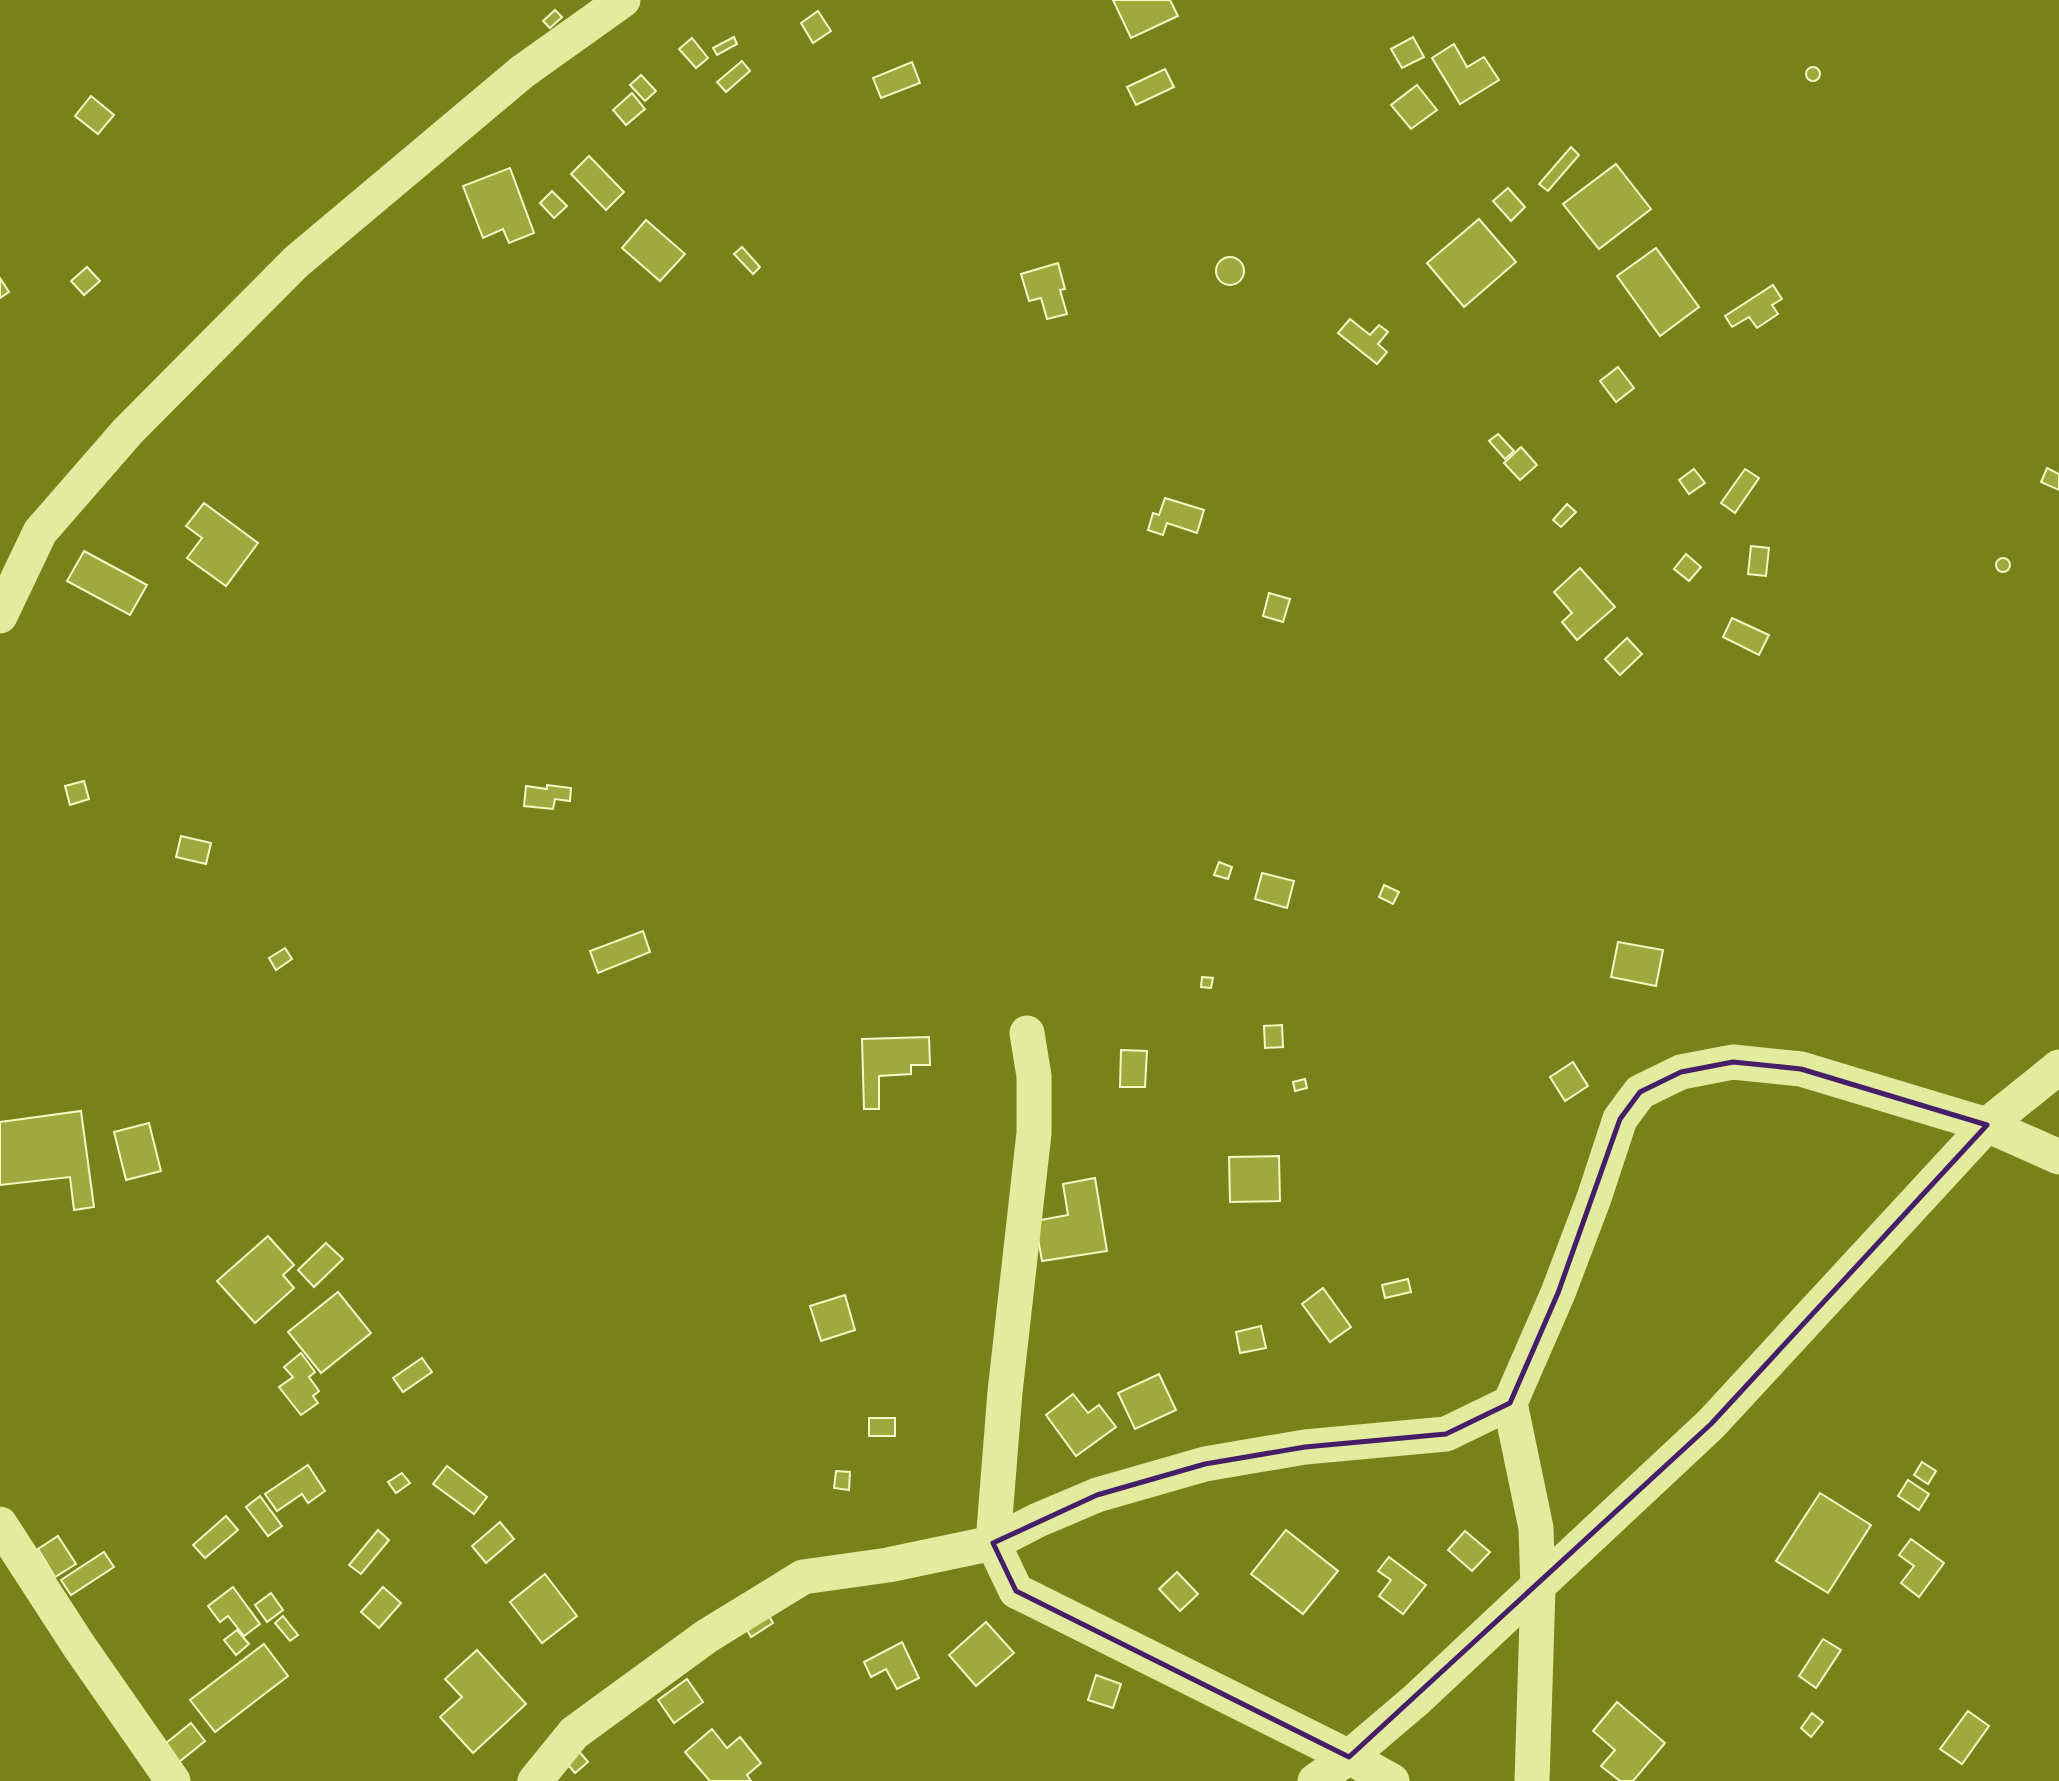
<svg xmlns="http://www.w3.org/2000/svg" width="2059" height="1781" viewBox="0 0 2059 1781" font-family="'Archivo Narrow',sans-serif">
<rect width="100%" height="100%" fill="#77831a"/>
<g fill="#9faa3e" stroke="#f3f8c4" stroke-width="2">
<polygon points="1113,0 1170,0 1178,16 1131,38"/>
<polygon points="555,10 562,17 550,28 543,21"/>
<polygon points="818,11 831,31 813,43 801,23"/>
<polygon points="734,37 737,44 717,55 713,48"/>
<polygon points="1413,37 1424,57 1402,68 1391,49"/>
<polygon points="692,38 708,58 696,68 679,49"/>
<polygon points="1454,44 1467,67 1484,57 1499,80 1460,104 1432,58"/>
<polygon points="742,61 750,71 726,92 717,82"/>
<polygon points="912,62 920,83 881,98 873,78"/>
<circle cx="1813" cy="74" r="7"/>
<polygon points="1165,69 1174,87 1136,105 1127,87"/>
<polygon points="641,75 656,91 645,101 630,85"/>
<polygon points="1417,85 1437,110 1411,129 1391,105"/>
<polygon points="632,93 645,109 626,125 613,110"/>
<polygon points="91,96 114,115 98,134 75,116"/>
<polygon points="1571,147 1579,155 1548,191 1539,184"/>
<polygon points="589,156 624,192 606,210 571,174"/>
<polygon points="1616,164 1651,209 1599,249 1563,204"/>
<polygon points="510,168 534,233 509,243 503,229 483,238 463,186"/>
<polygon points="1508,188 1525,207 1511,221 1493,201"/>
<polygon points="552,191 567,206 554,218 540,203"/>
<polygon points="1479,219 1516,262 1464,307 1427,263"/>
<polygon points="646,220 685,254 660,281 622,248"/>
<polygon points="742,247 760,267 753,274 734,254"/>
<polygon points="1656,248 1699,307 1660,336 1617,276"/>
<circle cx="1230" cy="271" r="14"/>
<polygon points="1058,263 1065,289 1060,290 1067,314 1047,319 1041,298 1029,301 1021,274"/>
<polygon points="87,267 100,281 84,295 71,281"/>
<polygon points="0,278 9,292 0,298"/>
<polygon points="1773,285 1782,299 1772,305 1778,314 1757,328 1749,317 1732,327 1725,316"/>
<polygon points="1350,319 1370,335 1379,325 1388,332 1378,344 1387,352 1377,364 1338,333"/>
<polygon points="1618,367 1634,388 1616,402 1600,381"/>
<polygon points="1498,434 1514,451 1505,459 1489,441"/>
<polygon points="1521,447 1537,465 1520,480 1504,463"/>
<polygon points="2047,468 2059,474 2059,490 2041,482"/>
<polygon points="1694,469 1705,483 1689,494 1679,480"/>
<polygon points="1745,469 1759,478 1735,513 1721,503"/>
<polygon points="1165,498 1204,510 1197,533 1167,523 1163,535 1148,530 1153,513 1159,515"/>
<polygon points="204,503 258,543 226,586 187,558 202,538 186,526"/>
<polygon points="1567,504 1576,512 1561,527 1553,520"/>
<polygon points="1751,546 1769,548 1766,576 1748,574"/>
<polygon points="84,551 147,585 130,615 67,581"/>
<polygon points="1686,554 1701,567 1689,581 1674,569"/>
<circle cx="2003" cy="565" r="7"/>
<polygon points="1580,568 1615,607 1577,640 1562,622 1572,613 1554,592"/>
<polygon points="1269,593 1290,599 1283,622 1263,616"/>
<polygon points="1732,618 1769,635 1759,655 1723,637"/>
<polygon points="1627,638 1642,654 1620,675 1605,659"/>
<polygon points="84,781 89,799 70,805 65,786"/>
<polygon points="547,785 571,788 570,801 555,799 553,809 524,806 526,786 547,789"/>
<polygon points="181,836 211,843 206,864 176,857"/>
<polygon points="1219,862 1232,867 1228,879 1214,875"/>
<polygon points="1262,873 1294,881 1287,908 1255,899"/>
<polygon points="1384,885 1399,892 1393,904 1379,897"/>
<polygon points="643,931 650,952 598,973 590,951"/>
<polygon points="1618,942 1663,950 1656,986 1611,977"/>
<polygon points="285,948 292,959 276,970 269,958"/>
<polygon points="1202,977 1213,978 1211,988 1201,987"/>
<polygon points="1282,1025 1283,1047 1265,1048 1264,1026"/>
<polygon points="929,1037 930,1065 911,1065 911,1074 879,1076 879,1109 864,1109 862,1039"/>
<polygon points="1121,1050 1147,1051 1145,1087 1120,1087"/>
<polygon points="1573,1062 1588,1086 1565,1101 1550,1077"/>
<polygon points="1305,1079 1307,1088 1295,1091 1293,1082"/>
<polygon points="81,1111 94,1207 74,1210 70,1177 0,1185 0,1122"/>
<polygon points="149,1123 161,1171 126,1180 114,1132"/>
<polygon points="1279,1156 1280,1201 1230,1202 1229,1157"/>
<polygon points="1095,1178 1107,1251 1042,1261 1035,1221 1068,1215 1063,1184"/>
<polygon points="268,1236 294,1265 283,1275 294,1288 255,1323 217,1281"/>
<polygon points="326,1243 343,1259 314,1287 298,1270"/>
<polygon points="1408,1279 1411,1292 1385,1298 1382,1285"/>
<polygon points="1323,1288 1351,1327 1330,1342 1302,1304"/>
<polygon points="338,1292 371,1333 321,1373 288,1332"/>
<polygon points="845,1295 855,1330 821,1341 810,1306"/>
<polygon points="1261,1326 1266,1348 1240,1353 1236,1332"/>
<polygon points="301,1353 315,1372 309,1377 319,1391 313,1396 318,1403 301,1415 279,1387 293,1377 284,1367"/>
<polygon points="422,1358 432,1372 403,1392 393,1378"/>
<polygon points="1159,1374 1176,1410 1135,1429 1118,1393"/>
<polygon points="1073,1394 1088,1413 1099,1405 1116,1427 1076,1456 1046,1415"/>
<rect x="869" y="1418" width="26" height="18"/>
<polygon points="1922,1462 1936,1471 1928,1484 1914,1475"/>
<polygon points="308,1465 325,1491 308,1503 302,1494 277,1511 265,1494"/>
<polygon points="447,1466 487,1497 474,1514 433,1484"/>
<polygon points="836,1471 850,1472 849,1490 834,1488"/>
<polygon points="402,1473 410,1483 396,1493 388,1482"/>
<polygon points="1908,1480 1929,1494 1919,1510 1898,1496"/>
<polygon points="1820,1493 1871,1525 1828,1593 1776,1561"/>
<polygon points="260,1496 282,1526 268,1536 246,1507"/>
<polygon points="226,1516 238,1530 205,1558 193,1545"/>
<polygon points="500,1522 514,1539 486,1563 472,1546"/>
<polygon points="378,1530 389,1540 361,1574 349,1565"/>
<polygon points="1286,1530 1338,1571 1303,1614 1251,1574"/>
<polygon points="1465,1531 1490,1552 1472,1571 1448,1550"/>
<polygon points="58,1536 76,1564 55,1577 38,1549"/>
<polygon points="1911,1539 1944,1563 1919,1597 1901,1583 1914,1566 1899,1555"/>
<polygon points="104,1552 114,1567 71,1595 61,1580"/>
<polygon points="1389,1557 1426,1585 1403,1614 1379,1596 1391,1580 1378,1571"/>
<polygon points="1177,1572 1198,1594 1180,1611 1159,1589"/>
<polygon points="545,1574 577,1616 542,1643 510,1602"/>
<polygon points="233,1587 260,1624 244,1636 228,1616 220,1622 208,1606"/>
<polygon points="383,1587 401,1603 379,1628 361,1612"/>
<polygon points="271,1593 283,1610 267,1622 255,1605"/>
<polygon points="764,1607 773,1623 751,1637 742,1621"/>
<polygon points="283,1616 298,1635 290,1641 275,1623"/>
<polygon points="986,1622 1014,1653 976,1686 949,1655"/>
<polygon points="237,1630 249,1644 236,1655 224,1640"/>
<polygon points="1823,1639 1841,1650 1816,1688 1799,1676"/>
<polygon points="902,1642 919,1678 897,1689 886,1669 871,1677 864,1662"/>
<polygon points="264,1644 288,1676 215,1732 190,1700"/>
<polygon points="477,1650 526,1704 473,1753 440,1717 462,1697 445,1679"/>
<polygon points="1096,1675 1121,1684 1113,1708 1088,1700"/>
<polygon points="687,1679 703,1702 674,1723 658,1700"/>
<polygon points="1617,1702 1665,1743 1633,1781 1620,1781 1601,1766 1615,1750 1593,1731"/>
<polygon points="1968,1711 1989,1726 1962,1764 1940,1749"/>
<polygon points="1812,1713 1823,1722 1811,1737 1801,1728"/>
<polygon points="191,1723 205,1741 174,1766 160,1748"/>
<polygon points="712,1729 727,1748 740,1737 761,1763 747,1775 751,1781 710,1781 685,1752"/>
<polygon points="577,1749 588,1762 575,1773 564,1760"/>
</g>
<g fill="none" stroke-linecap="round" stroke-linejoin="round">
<g stroke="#e3eb9f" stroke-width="35">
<polyline points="0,616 40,532 128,431 296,262 522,72 623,0"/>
<polyline points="1027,1033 1034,1076 1034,1133 1005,1392 993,1543 1016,1591 1349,1757 1392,1781"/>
<polyline points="0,1524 79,1646 173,1781"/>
<polyline points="535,1781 574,1733 707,1636 803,1577 888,1565 993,1543 1038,1520 1097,1495 1205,1464 1305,1447 1446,1434 1510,1403"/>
<polyline points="1315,1781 1349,1757 1416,1700 1711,1424 1987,1125 2059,1067"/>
<polyline points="1532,1781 1538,1588 1536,1528 1510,1403 1558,1293 1594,1198 1620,1119 1640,1092 1681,1072 1733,1062 1801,1069 1987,1125 2059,1157"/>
</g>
</g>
<path fill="none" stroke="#461e68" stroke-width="5" stroke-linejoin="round" d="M1733,1062L1801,1069L1987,1125L1711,1424L1349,1757L1016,1591L993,1543L1097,1495L1205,1464L1305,1447L1446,1434L1510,1403L1558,1293L1620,1119L1640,1092L1681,1072Z"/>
</svg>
